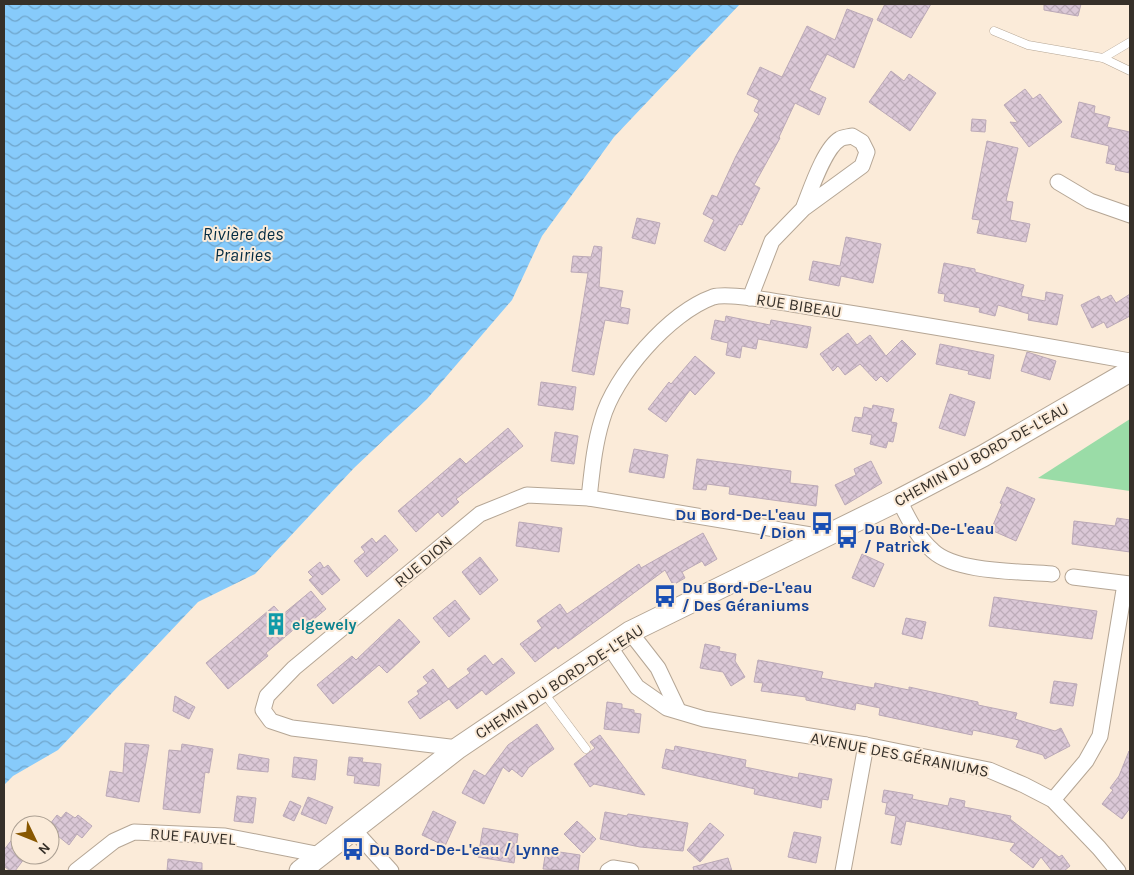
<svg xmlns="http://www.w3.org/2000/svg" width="1134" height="875" viewBox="0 0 1134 875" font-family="Karla,sans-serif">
<defs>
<pattern id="water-waves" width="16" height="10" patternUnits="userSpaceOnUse" patternTransform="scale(1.25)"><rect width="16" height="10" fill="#87cbfb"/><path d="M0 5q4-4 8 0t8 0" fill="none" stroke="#6fa5cb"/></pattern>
<pattern id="building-cross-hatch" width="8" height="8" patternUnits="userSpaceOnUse" patternTransform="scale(1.25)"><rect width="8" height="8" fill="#dbc8d7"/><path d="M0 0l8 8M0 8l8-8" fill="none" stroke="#bdacb9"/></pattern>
</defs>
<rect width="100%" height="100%" fill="#fbebd9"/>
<polygon fill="#9adca7" points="1130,419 1130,491 1038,478"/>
<polygon fill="url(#water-waves)" points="4,4 740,4 614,137 542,236 512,300 427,399 354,468 255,574 198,602 58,750 13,776 4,785"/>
<g fill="url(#building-cross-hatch)" stroke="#bba9b7">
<polygon points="885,4 931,4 911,38 877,20"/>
<polygon points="1044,4 1081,4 1078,16 1044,10"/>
<polygon points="847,9 873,19 854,68 827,54 809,90 826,98 819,115 795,103 779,137 780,138 754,185 760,188 742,225 739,224 725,251 704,241 714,220 703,214 712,195 717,197 736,156 759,114 754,111 759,100 747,94 760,67 782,77 807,26 835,40"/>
<polygon points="891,71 904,81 909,74 936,93 910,131 869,102"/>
<polygon points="1025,89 1033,99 1040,94 1062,122 1029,147 1010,122 1018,123 1004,105"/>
<polygon points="1079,102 1095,106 1094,113 1110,117 1107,127 1130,132 1130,173 1115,170 1116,165 1106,163 1109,146 1071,137"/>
<polygon points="972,119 986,120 985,132 971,131"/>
<polygon points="987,141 1018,148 1006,201 1013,202 1010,220 1030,224 1026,242 977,233 980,220 972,219"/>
<polygon points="637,218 660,223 655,244 632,238"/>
<polygon points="846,237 881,244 873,283 841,276 839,286 809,280 813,261 840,266"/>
<polygon points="594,246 602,247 599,287 623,291 620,307 630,309 628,324 605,320 594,375 572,371 588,273 571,272 573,256 591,257"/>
<polygon points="944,263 975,269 975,272 1024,285 1021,296 1045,301 1046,292 1063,295 1057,325 1028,320 1029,314 998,305 995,316 979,312 980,308 944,301 945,294 938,293"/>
<polygon points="1130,294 1130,316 1107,328 1104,322 1092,328 1081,305 1099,296 1101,300 1111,295 1116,303"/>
<polygon points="726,316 770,325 771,320 811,327 807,348 758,339 756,349 742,346 740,358 726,355 728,343 711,339 715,320 725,322"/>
<polygon points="848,333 857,345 870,335 886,356 902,340 916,354 887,382 881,376 876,381 860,364 845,375 838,366 833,371 820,354"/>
<polygon points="940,344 994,355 990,379 968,374 969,371 936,364"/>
<polygon points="1027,352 1056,361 1050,380 1021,371"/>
<polygon points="695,356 715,373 695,395 690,390 666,422 648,409 669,382 671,384"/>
<polygon points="541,382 576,387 573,410 538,405"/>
<polygon points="950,394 975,402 965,436 939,428"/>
<polygon points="873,405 894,409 891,422 897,423 893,442 888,441 886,448 870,444 872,435 852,431 855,417 862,418 864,407 872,409"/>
<polygon points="508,428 523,446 456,499 459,502 442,517 438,512 416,532 398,511 460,458 466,464"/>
<polygon points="555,432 578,436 574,464 551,461"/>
<polygon points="634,449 668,455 664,478 629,472"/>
<polygon points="697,459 791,471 790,483 818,486 816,506 729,494 730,487 707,484 706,490 693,489"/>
<polygon points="871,461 882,483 845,505 835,485 856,475 854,469"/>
<polygon points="1007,487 1035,499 1016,541 991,530 1002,504 1000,503"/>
<polygon points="1117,518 1130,520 1130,552 1072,544 1074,521 1115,526"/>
<polygon points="519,522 562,528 559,552 516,546"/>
<polygon points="703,533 717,559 705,566 702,561 682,572 685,578 673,585 665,570 558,649 556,646 535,662 520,644 542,628 537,621 560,604 567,614 639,564 641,568"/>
<polygon points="385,535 398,550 367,577 354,561 365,552 361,547 372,538 376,543"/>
<polygon points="862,554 884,564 874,587 852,578"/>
<polygon points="480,557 498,580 480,595 462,572"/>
<polygon points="320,562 324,568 328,565 340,580 322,595 309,580 313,577 308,572"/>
<polygon points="311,591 326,609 302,629 299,625 266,653 268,656 228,689 206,663 274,606 282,615"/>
<polygon points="994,597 1097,611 1092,639 989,626"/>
<polygon points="455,600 470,619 449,637 433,618"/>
<polygon points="906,618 926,622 922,639 902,634"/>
<polygon points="399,619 420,642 387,673 379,665 333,704 317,685 352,656 356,660"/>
<polygon points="705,644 720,647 719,651 736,654 735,661 745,677 731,686 723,672 700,668"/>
<polygon points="485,655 493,665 502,658 515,673 486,695 482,690 457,709 449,699 420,719 408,702 419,694 417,691 428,683 423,677 433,669 448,689 470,673 467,669"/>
<polygon points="758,660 823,672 821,678 874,688 875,683 909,690 909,687 978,702 978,705 1017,713 1015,719 1055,731 1061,728 1070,746 1045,759 1043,755 1016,747 1019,740 973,730 972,735 879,715 880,708 856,703 855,710 806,700 806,697 761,691 763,683 754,682"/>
<polygon points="1054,681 1077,684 1073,706 1050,703"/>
<polygon points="175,696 195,707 189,719 173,711"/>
<polygon points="607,702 622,704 622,708 634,710 634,713 641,714 639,733 604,729"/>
<polygon points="537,724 554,749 529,767 522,777 512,769 509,772 503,767 484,804 462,793 474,770 485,776 508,745"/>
<polygon points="600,735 645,795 594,784 590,787 574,764 595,748 590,742"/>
<polygon points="125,743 149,745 139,802 106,796 110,771 123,773"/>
<polygon points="182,744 213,749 209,773 205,772 200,813 163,809 169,750 181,751"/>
<polygon points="675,746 746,760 745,767 798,778 799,773 832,779 828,800 822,799 821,808 754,794 755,789 662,768 666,749 674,751"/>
<polygon points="1129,751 1130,808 1122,819 1102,804 1113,790 1110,788 1119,776"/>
<polygon points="239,754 269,759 268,772 237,769"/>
<polygon points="294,757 317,760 315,780 292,777"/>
<polygon points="349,757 363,758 362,762 381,764 379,786 354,783 355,776 347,775"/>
<polygon points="884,790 913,795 912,799 948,806 950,798 965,801 964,807 1011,816 1010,819 1059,857 1062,855 1070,866 1064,871 1052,871 1041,857 1033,868 1010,850 1015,843 906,821 901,845 891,843 896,816 885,814 887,803 882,802"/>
<polygon points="237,796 256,798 253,823 234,821"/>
<polygon points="308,797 333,807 326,824 301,814"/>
<polygon points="290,801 301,806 294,821 283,816"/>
<polygon points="433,811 456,822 445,846 422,835"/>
<polygon points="66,812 75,818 78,815 92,826 82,838 77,834 69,845 58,836 50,847 50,824 57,815 61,818"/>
<polygon points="605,812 627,816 628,814 688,823 683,851 640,847 600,839"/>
<polygon points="577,821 596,839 583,853 564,834"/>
<polygon points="710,823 724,835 700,862 687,850"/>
<polygon points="483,828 518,834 514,863 478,857"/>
<polygon points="20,829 20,855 27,855 15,871 10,871 4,866 4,850"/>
<polygon points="794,832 821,837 816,863 788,857"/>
<polygon points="546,850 580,855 578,871 543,869"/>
<polygon points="728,858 732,871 694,871 693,867"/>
<polygon points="168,859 202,863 202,871 167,871"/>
</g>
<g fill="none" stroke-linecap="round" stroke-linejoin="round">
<defs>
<g id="lane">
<polyline points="994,31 1028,45 1103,58 1130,71"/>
<polyline points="1103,58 1130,42"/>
<polyline points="544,693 586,749"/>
</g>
<g id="street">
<polyline points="1058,182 1090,201 1130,215"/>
<path d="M750,298L772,241L803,209L862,166L867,152L862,142L852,136C848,137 843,137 840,139C824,148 810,192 803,209"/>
<path d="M589,498C592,472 594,446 602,420C614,376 669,313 713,297C730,292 790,304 810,307C917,323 1024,342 1130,361"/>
<path d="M899,500C908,518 917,537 933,551C957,573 1019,571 1052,574"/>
<polyline points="1073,577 1130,584"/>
<polyline points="630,632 658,668 678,710"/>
<polyline points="609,646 637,687 667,708 704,719 866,745 989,770 1024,785 1053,800 1099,848 1118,871"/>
<polyline points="458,748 292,728 271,721 263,710 267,696 294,668 480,514 527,495 589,498 823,537"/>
<polyline points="1053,800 1086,761 1100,736 1125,584"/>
<polyline points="354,830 391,871"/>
<polyline points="76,871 114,841 134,832 225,836 321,855"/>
<polyline points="608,871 613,868 631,871"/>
<polyline points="843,871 866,745"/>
</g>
<polyline id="secondary" points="300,871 458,748 630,632 899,500 983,456 1130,371"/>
</defs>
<use href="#lane" stroke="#b5a695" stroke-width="9"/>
<use href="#street" stroke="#b5a695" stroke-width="17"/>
<use href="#secondary" stroke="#b5a695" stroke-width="23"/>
<use href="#lane" stroke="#fff" stroke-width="8"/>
<use href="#street" stroke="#fff" stroke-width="15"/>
<use href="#secondary" stroke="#fff" stroke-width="21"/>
</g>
<defs>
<symbol id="bus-bare" viewBox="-9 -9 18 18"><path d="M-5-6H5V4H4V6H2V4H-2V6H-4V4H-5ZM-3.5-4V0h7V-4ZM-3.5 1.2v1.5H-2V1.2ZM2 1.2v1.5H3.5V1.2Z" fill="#1a4fb4" stroke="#fbebd9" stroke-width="2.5" paint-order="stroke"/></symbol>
<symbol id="building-bare" viewBox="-9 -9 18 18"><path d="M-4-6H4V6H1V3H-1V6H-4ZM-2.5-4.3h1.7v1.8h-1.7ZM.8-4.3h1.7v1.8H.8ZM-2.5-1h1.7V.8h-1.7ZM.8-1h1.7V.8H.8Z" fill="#0f9aa8" stroke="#fbebd9" stroke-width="2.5" paint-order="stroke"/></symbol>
</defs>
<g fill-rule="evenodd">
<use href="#bus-bare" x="806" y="507" width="32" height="32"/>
<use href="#bus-bare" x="831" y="521" width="32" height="32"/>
<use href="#bus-bare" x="649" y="580" width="32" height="32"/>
<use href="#building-bare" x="260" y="608" width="32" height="32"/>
<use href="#bus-bare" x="337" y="833" width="32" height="32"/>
</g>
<g text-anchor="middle" stroke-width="4" stroke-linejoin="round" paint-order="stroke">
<g font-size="16" fill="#363029" stroke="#fbebd9">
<text transform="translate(799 305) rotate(9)" y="6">RUE BIBEAU</text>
<text transform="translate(981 454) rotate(-29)" y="6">CHEMIN DU BORD-DE-L'EAU</text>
<text transform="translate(423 561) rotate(-40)" y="6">RUE DION</text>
<text transform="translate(559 681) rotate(-33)" y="6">CHEMIN DU BORD-DE-L'EAU</text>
<text transform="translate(900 754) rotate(11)" y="6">AVENUE DES GÉRANIUMS</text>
<text transform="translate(193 836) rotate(4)" y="6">RUE FAUVEL</text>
</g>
<g font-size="16" font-weight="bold" fill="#164399" stroke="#fbebd9" text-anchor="start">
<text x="806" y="520" text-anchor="end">Du Bord-De-L'eau<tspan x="806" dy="18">/ Dion</tspan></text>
<text x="864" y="534">Du Bord-De-L'eau<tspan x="864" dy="18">/ Patrick</tspan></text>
<text x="682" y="593">Du Bord-De-L'eau<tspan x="682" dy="18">/ Des Géraniums</tspan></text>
<text x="369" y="855">Du Bord-De-L'eau / Lynne</text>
</g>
<g font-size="16" font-weight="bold" fill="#0d838f" stroke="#fbebd9" text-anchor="start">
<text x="292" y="630">elgewely</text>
</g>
<g font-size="18" font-style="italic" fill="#042c43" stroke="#fbebd9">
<text x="243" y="240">Rivière des<tspan x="243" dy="21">Prairies</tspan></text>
</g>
</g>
<rect width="1134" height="875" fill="none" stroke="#363029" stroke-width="10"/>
<g transform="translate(35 840) rotate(133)"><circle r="24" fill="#fbebd9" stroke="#aca093"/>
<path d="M0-4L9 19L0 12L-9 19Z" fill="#885700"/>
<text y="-8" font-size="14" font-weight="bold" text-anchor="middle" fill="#363029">N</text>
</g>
</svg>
